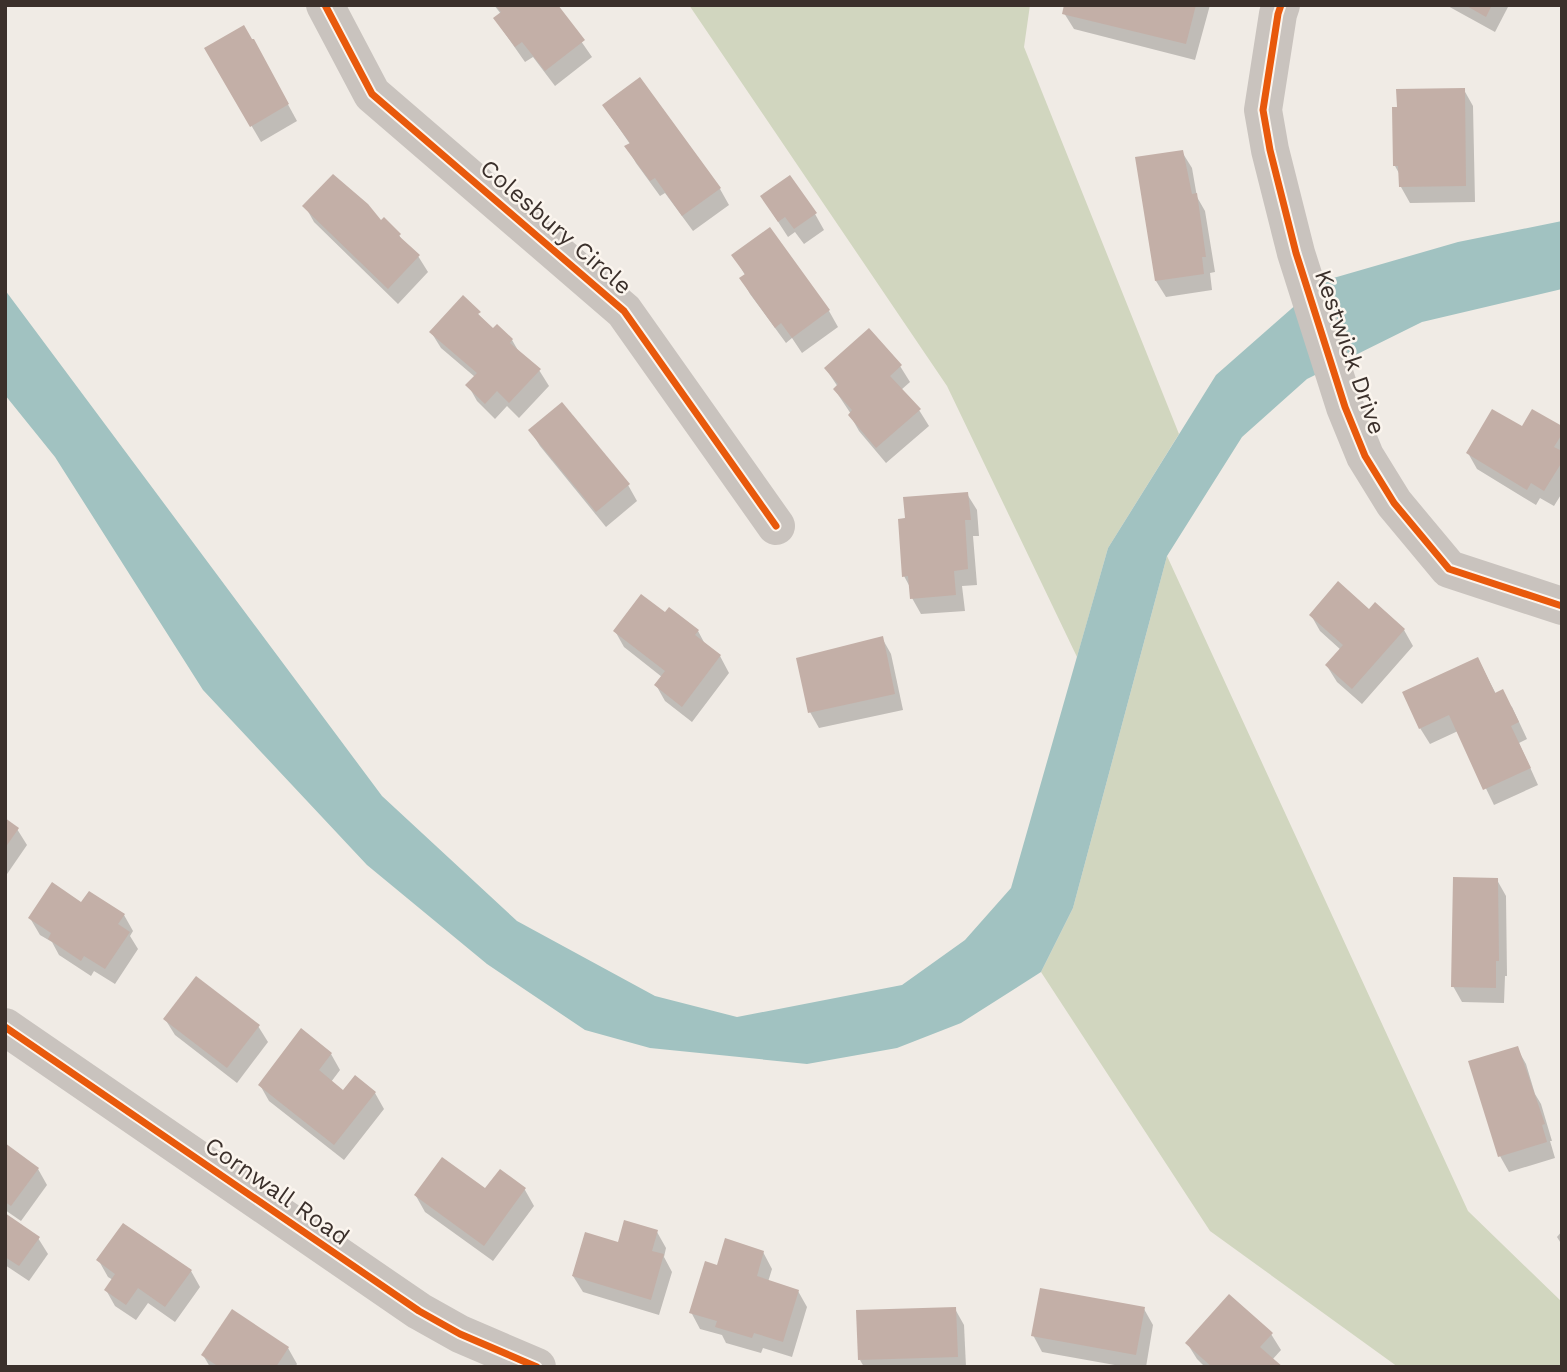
<svg xmlns="http://www.w3.org/2000/svg" width="1567" height="1372" viewBox="0 0 1567 1372" font-family="'Work Sans',sans-serif">
<rect width="100%" height="100%" fill="#f0ebe5"/>
<g fill="#d1d6bf">
<polygon points="689,5 1030,5 1024,47 1179,434 1108,548 1077,657 947,386"/>
<polygon points="1167,556 1468,1211 1562,1302 1562,1367 1398,1367 1210,1231 1041,972 1073,908"/>
</g>
<polygon fill="#a1c2c1" points="1562,221 1562,289 1422,322 1307,379 1242,437 1167,556 1073,908 1041,972 961,1023 897,1048 807,1064 650,1048 585,1030 487,964 367,865 203,690 55,457 5,395 5,290 382,796 517,921 655,996 737,1017 902,985 965,940 1011,888 1108,548 1216,375 1323,281 1458,242"/>
<g fill="#0003">
<polygon points="494,5 556,5 592,57 555,86 533,57 525,62 495,19 501,14"/>
<polygon points="1065,5 1210,5 1195,60 1074,29 1064,13"/>
<polygon points="1446,5 1509,5 1495,32"/>
<polygon points="207,49 262,57 297,121 261,142"/>
<polygon points="1464,90 1473,106 1475,202 1410,203 1401,187 1400,175 1395,166"/>
<polygon points="604,106 720,189 729,205 693,231 665,193 660,196 636,163 627,147 630,144"/>
<polygon points="1182,152 1192,168 1197,197 1205,211 1215,272 1210,273 1212,290 1166,297 1156,281"/>
<polygon points="762,197 815,214 824,230 804,244 795,232 788,237"/>
<polygon points="305,206 381,222 399,235 404,243 418,256 428,272 398,304 314,222"/>
<polygon points="734,256 829,311 838,327 802,353 792,338 786,343 750,294 741,278 745,275"/>
<polygon points="463,298 493,330 512,340 519,352 539,370 549,386 519,418 507,406 495,419 477,401 468,385 475,377 441,348 431,332"/>
<polygon points="900,366 910,382 901,390 919,410 929,426 886,463 859,431 850,415 851,414 835,390 838,387 826,369"/>
<polygon points="1562,428 1562,493 1554,506 1540,498 1536,505 1477,469 1468,453 1522,429"/>
<polygon points="530,430 628,485 637,501 606,527 540,446"/>
<polygon points="967,494 977,510 979,536 973,536 977,585 962,586 965,611 921,614 912,598 911,589 904,576"/>
<polygon points="1369,612 1404,630 1413,646 1362,704 1337,682 1327,666 1341,650 1320,631 1311,615"/>
<polygon points="665,615 698,631 706,646 720,656 729,673 692,722 665,701 656,685 662,677 624,647 615,631"/>
<polygon points="882,638 891,654 903,710 819,728 810,712"/>
<polygon points="1478,659 1496,694 1512,707 1527,739 1519,743 1538,785 1494,805 1458,731 1430,744 1420,728"/>
<polygon points="5,821 17,829 27,845 5,877"/>
<polygon points="1497,880 1506,896 1507,976 1505,976 1504,1003 1462,1002 1453,986"/>
<polygon points="82,905 124,915 133,931 130,936 138,949 115,984 94,971 91,976 59,955 52,942 40,935 30,918"/>
<polygon points="165,1019 258,1026 268,1042 237,1083 175,1035"/>
<polygon points="1517,1048 1526,1064 1535,1094 1541,1104 1552,1141 1550,1141 1555,1158 1509,1172 1500,1156"/>
<polygon points="331,1054 340,1070 331,1082 343,1092 375,1093 384,1109 344,1160 269,1101 260,1085"/>
<polygon points="5,1145 38,1169 47,1185 21,1221 5,1210"/>
<polygon points="500,1171 525,1190 534,1206 493,1261 425,1212 416,1196 486,1191"/>
<polygon points="5,1215 38,1238 48,1254 29,1281 5,1265"/>
<polygon points="1562,1231 1562,1245 1557,1237"/>
<polygon points="657,1232 666,1248 664,1257 672,1272 659,1315 583,1292 573,1276 619,1244"/>
<polygon points="763,1252 772,1269 768,1282 798,1291 807,1307 792,1357 763,1348 761,1353 726,1343 722,1335 700,1329 691,1312 718,1267"/>
<polygon points="99,1261 191,1271 200,1287 175,1322 148,1303 136,1320 115,1306 106,1290 113,1280 108,1277"/>
<polygon points="955,1309 964,1325 966,1367 864,1367 860,1360"/>
<polygon points="1144,1309 1153,1325 1146,1367 1126,1367 1042,1352 1033,1335"/>
<polygon points="1271,1334 1281,1350 1272,1360 1280,1367 1205,1367 1197,1359 1187,1343"/>
<polygon points="288,1348 297,1364 295,1367 210,1367 203,1355"/>
</g>
<g fill="#c3afa7">
<polygon points="495,5 558,5 585,40 545,71 522,42 515,47 493,18 501,12"/>
<polygon points="1064,5 1196,5 1186,44 1062,14"/>
<polygon points="1465,5 1492,5 1486,17"/>
<polygon points="244,25 252,39 254,39 289,104 250,127 204,48"/>
<polygon points="640,77 721,188 682,216 655,178 650,181 624,146 630,143 602,105"/>
<polygon points="1465,88 1466,186 1399,187 1398,166 1393,166 1392,107 1397,107 1396,89"/>
<polygon points="1183,150 1192,194 1197,193 1206,257 1202,257 1204,274 1155,281 1135,157"/>
<polygon points="333,174 368,204 381,220 384,217 401,234 399,236 420,255 388,289 302,206"/>
<polygon points="790,175 817,213 794,229 785,217 778,222 760,196"/>
<polygon points="770,227 830,310 792,338 781,323 775,328 739,278 745,274 731,255"/>
<polygon points="463,295 481,312 478,314 493,328 497,324 513,339 510,343 541,369 509,403 497,391 485,404 465,385 477,373 429,332"/>
<polygon points="869,328 902,365 890,376 921,409 876,448 848,415 852,410 833,389 838,384 824,368"/>
<polygon points="562,402 630,484 596,512 528,430"/>
<polygon points="1492,409 1522,426 1532,409 1562,426 1562,434 1554,447 1562,451 1562,462 1544,491 1531,483 1527,490 1466,453"/>
<polygon points="968,492 971,520 965,520 968,569 954,571 956,595 910,599 908,576 902,577 898,519 905,518 903,497"/>
<polygon points="1338,581 1369,609 1375,602 1405,629 1352,689 1325,665 1343,645 1309,615"/>
<polygon points="641,594 665,612 669,607 699,630 695,635 721,655 682,707 654,685 665,671 613,631"/>
<polygon points="883,636 895,694 808,713 796,658"/>
<polygon points="1478,657 1495,693 1503,689 1519,722 1511,726 1531,768 1483,790 1449,715 1419,729 1402,692"/>
<polygon points="5,818 19,828 5,848"/>
<polygon points="1453,877 1498,878 1499,961 1496,961 1496,988 1451,987"/>
<polygon points="52,882 81,902 89,891 125,914 118,924 130,932 105,969 84,956 81,961 48,939 51,933 28,918"/>
<polygon points="196,976 260,1025 227,1068 163,1019"/>
<polygon points="301,1028 332,1053 319,1070 343,1090 355,1075 376,1092 334,1145 258,1085"/>
<polygon points="1518,1046 1545,1124 1542,1125 1547,1142 1498,1157 1468,1061"/>
<polygon points="5,1143 39,1168 11,1206 5,1202"/>
<polygon points="442,1157 485,1188 500,1169 526,1188 484,1246 414,1195"/>
<polygon points="5,1213 40,1237 19,1266 5,1257"/>
<polygon points="624,1220 658,1230 652,1251 664,1254 651,1300 572,1276 585,1232 618,1242"/>
<polygon points="123,1223 192,1270 165,1307 138,1288 126,1305 104,1290 115,1274 96,1260"/>
<polygon points="725,1238 764,1251 757,1276 799,1290 783,1342 754,1333 752,1338 715,1327 717,1321 689,1313 705,1261 717,1265"/>
<polygon points="1040,1288 1145,1307 1136,1355 1031,1336"/>
<polygon points="1229,1294 1273,1333 1260,1347 1283,1367 1212,1367 1185,1343"/>
<polygon points="956,1307 958,1357 858,1360 856,1310"/>
<polygon points="232,1309 289,1347 276,1367 219,1367 201,1355"/>
</g>
<g fill="none" stroke-linecap="round" stroke-linejoin="round">
<g stroke="#c9c3be" stroke-width="38">
<polyline points="325,5 372,94 624,311 776,526"/>
<polyline points="1281,5 1278,14 1263,110 1270,150 1296,253 1345,407 1365,456 1394,503 1449,569 1562,606"/>
<polyline points="5,1027 419,1311 460,1334 537,1367"/>
</g>
<defs>
<g id="cycleway">
<polyline points="325,5 372,94 624,311 776,526"/>
<polyline points="1281,5 1278,14 1263,110 1270,150 1296,253 1345,407 1365,456 1394,503 1449,569 1562,606"/>
<polyline points="5,1027 419,1311 460,1334 537,1367"/>
</g>
</defs>
<use href="#cycleway" stroke="#fbf5ee" stroke-width="11"/>
<use href="#cycleway" stroke="#e8590c" stroke-width="7"/>
</g>
<g text-anchor="middle" stroke-width="5" stroke-linejoin="round" paint-order="stroke">
<g font-size="24" fill="#3b302b" stroke="#fbf5ee">
<text transform="translate(556 227) rotate(41)" y="8">Colesbury Circle</text>
<text transform="translate(1350 352) rotate(71)" y="8">Kestwick Drive</text>
<text transform="translate(277 1191) rotate(35)" y="8">Cornwall Road</text>
</g>
</g>
<rect width="1567" height="1372" fill="none" stroke="#3b302b" stroke-width="14"/>
</svg>
